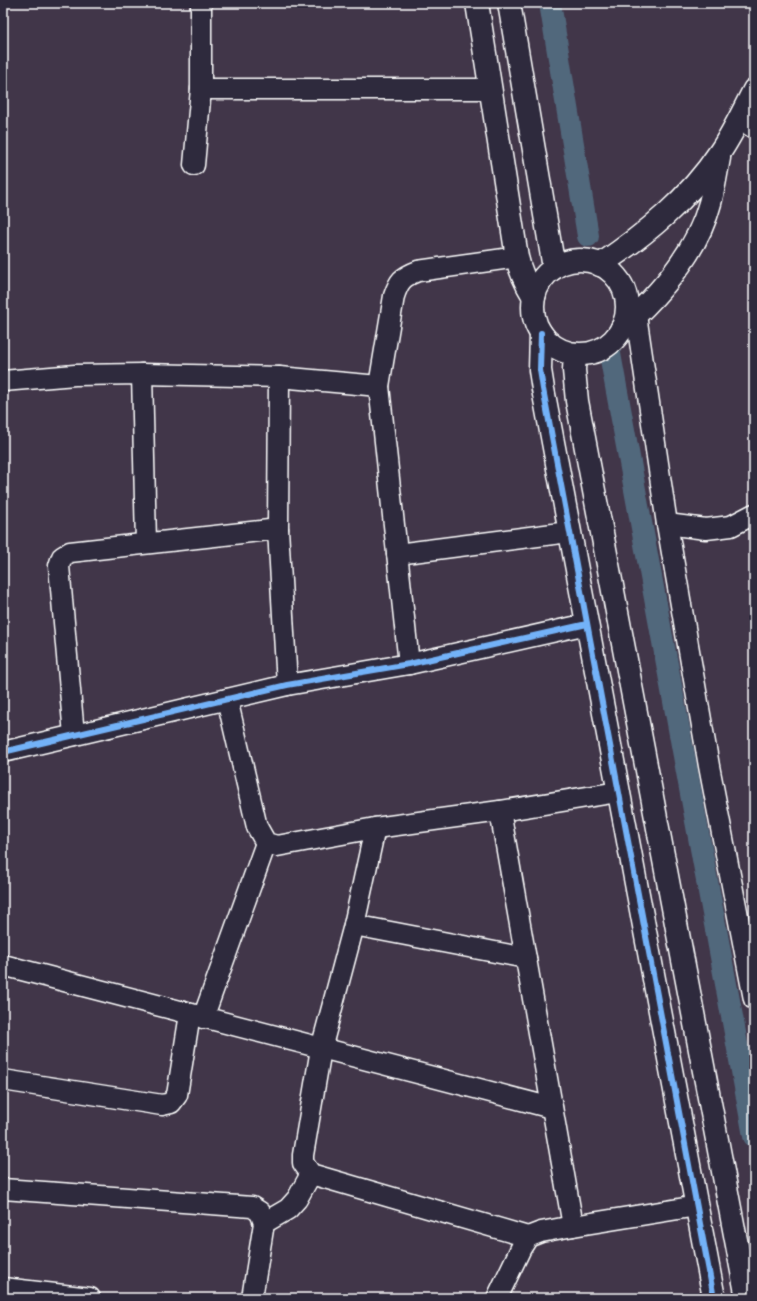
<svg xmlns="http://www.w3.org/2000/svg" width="757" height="1301" viewBox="0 0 757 1301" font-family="Mali,sans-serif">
<rect width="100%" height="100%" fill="#413649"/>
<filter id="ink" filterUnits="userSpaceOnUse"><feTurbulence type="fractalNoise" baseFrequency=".025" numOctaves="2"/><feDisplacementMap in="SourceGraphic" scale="8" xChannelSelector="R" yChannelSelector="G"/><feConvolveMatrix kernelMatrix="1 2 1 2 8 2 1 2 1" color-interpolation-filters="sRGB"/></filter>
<g filter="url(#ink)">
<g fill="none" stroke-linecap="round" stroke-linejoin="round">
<g stroke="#51677c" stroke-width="22">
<polyline points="550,3 588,236"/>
<polyline points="610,354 754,1136"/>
</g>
<defs>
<g id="street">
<polyline points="201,89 491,89"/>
<polyline points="740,119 754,128"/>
<polyline points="194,165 201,89 201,3"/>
<polyline points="636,315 667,524 709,766 754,999"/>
<polyline points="142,374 146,543"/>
<polyline points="279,377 278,529 287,685"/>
<polyline points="3,381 75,375 142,374 279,377 379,386"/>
<polyline points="667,524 706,529 731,526 754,514"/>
<polyline points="397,554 569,532"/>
<path d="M409,664L379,386L394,296C399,281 402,277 418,271L517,257"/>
<polyline points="227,699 257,827 266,843 277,846 375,828 500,811 618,792"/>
<polyline points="74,735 59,566 62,557 70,552 278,529"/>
<polyline points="3,752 287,685 409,664 587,624"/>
<polyline points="500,811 573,1226"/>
<polyline points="375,828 354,925 321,1049 303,1155 303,1163 311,1174 528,1237"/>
<polyline points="354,925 526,958"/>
<polyline points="3,965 552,1108"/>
<polyline points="203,1018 266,843"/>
<polyline points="3,1080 162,1105 171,1103 177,1095 190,1014"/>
<polyline points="3,1189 252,1207 260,1212 264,1223 252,1298"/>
<polyline points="264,1223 288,1209 297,1199 311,1174"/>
<polyline points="3,1288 90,1298"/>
<polyline points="497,1298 521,1248 528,1237 541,1232 573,1226 697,1206"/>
</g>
<g id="secondary">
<path d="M477,3L517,257C520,272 526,284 534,297"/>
<polyline points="509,3 554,268"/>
<circle cx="580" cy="307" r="47"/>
<path d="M600,265C646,234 689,199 720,152C733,133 743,111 754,90"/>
<path d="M622,328C659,295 697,253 710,203C714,188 716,173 719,158"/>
<polyline points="541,333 540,370 543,389 714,1298"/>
<polyline points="575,354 574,370 577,401 747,1298"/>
</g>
</defs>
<use href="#street" stroke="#fff" stroke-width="23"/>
<use href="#secondary" stroke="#fff" stroke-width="25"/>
<use href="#street" stroke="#2f2a3d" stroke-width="20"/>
<use href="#secondary" stroke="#2f2a3d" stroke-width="22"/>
<defs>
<g id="cycleway">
<polyline points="541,333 540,370 543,389 714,1298"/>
<polyline points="3,752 287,685 409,664 587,624"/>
</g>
</defs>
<use href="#cycleway" stroke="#2f2a3d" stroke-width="8"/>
<use href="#cycleway" stroke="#73b2f8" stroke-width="6"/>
</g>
</g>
<rect width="757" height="1301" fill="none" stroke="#2f2a3d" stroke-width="16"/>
<rect x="8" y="8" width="741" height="1285" fill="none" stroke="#fff" stroke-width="1.5" filter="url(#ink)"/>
</svg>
